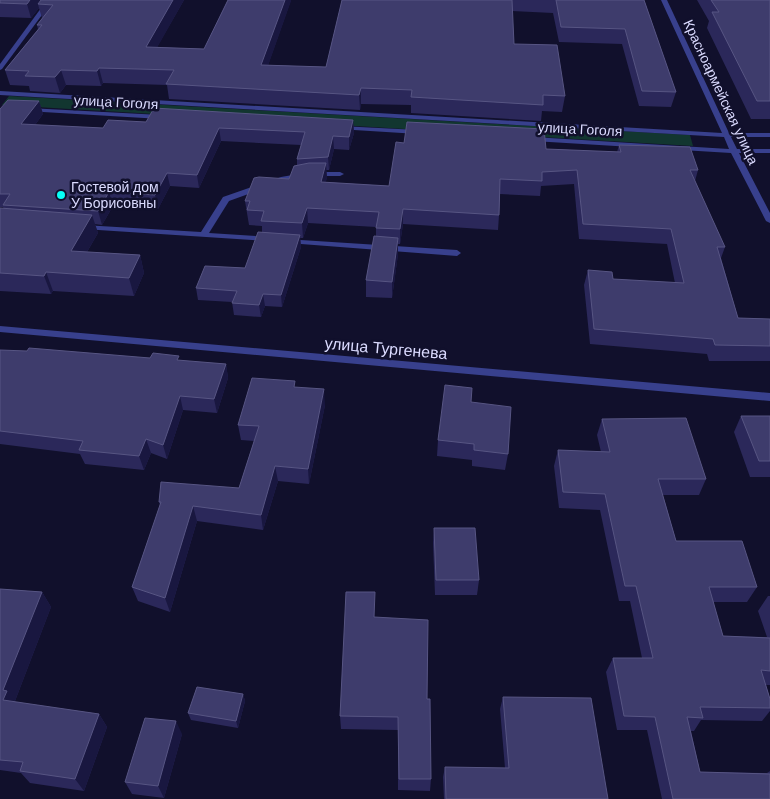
<svg xmlns="http://www.w3.org/2000/svg" width="770" height="799" viewBox="0 0 770 799" font-family="'DM Sans',sans-serif">
<rect width="100%" height="100%" fill="#11102c"/>
<polygon fill="#123630" points="9,96 690,135 693,146 2,105"/>
<g fill="none" stroke-linecap="round" stroke-linejoin="round">
<g fill="#38408d" fill-rule="evenodd">
<polygon points="47,0 53,0 2,69 0,70 0,64"/>
<polygon points="661,0 667,0 729,133 770,133 770,137 731,137 737,149 770,149 770,153 739,153 770,213 770,223 766,221 731,153 533,141 529,139 533,137 729,149 724,137 0,95 0,91 722,133"/>
<polygon points="28,108 161,115 164,117 161,119 26,111 25,110"/>
<polygon points="340,126 418,130 421,132 418,134 338,129 337,128"/>
<polygon points="310,172 340,172 344,174 340,176 310,176 285,181 229,201 209,233 271,237 272,239 268,241 83,229 79,227 83,225 201,232 223,197 281,177"/>
<polygon points="285,239 457,250 461,253 457,256 288,243 284,241"/>
<polygon points="0,326 770,393 770,401 0,332"/>
</g>
</g>
<g fill="#2b285a">
<polygon points="0,0 184,0 157,47 204,49 228,0 291,0 268,65 326,67 342,0 644,0 676,92 671,107 639,106 622,44 559,42 553,13 512,11 514,44 565,96 562,112 542,111 541,121 411,113 411,105 361,104 360,110 169,99 167,85 103,83 101,86 66,85 60,93 30,91 29,86 10,85 5,70 38,29 37,25 42,18 39,8 31,18 0,17"/>
<polygon points="697,0 770,0 770,119 751,119 707,28 709,21"/>
<polygon points="39,101 43,114 35,125 103,128 146,122 353,120 354,133 349,150 334,149 329,170 326,170 327,178 325,182 389,186 546,149 617,152 619,145 698,170 695,181 725,247 721,258 738,318 770,319 770,361 709,361 707,354 590,344 584,285 588,270 613,279 675,283 667,244 579,239 574,184 541,186 540,196 500,194 499,215 498,230 403,224 400,244 398,244 398,254 392,298 366,297 366,280 376,236 376,227 308,223 303,238 300,238 301,247 282,307 265,306 261,317 234,315 232,302 198,300 196,288 245,268 262,232 262,226 249,225 245,201 289,179 297,166 297,159 301,145 221,141 199,188 170,186 158,209 113,206 102,225 95,224 98,233 87,252 140,255 144,273 134,296 53,291 51,294 0,291 0,208 4,209 3,207 0,207 0,109"/>
<polygon points="0,350 226,364 228,378 217,413 183,410 167,459 151,453 144,470 85,464 80,454 0,444"/>
<polygon points="296,387 325,405 309,484 278,481 263,530 197,521 170,612 138,601 132,587 160,505 159,502 239,488 254,441 241,440 238,425"/>
<polygon points="471,402 508,454 505,470 472,466 472,460 437,456 438,440"/>
<polygon points="741,416 770,416 770,477 750,477 734,432"/>
<polygon points="602,419 706,479 699,495 663,495 676,541 757,587 747,602 713,602 723,636 767,637 758,611 768,596 770,596 770,685 766,685 770,699 770,711 762,721 701,720 694,731 691,731 700,772 767,773 770,771 770,799 662,799 647,730 617,730 606,672 613,658 642,658 630,601 619,601 600,510 559,508 554,466 558,450 601,452 597,435"/>
<polygon points="434,528 479,580 477,595 435,595 433,543"/>
<polygon points="0,589 42,592 51,607 15,701 15,702 99,714 107,727 84,791 30,783 21,773 0,770"/>
<polygon points="375,617 427,699 431,779 430,791 398,790 398,730 341,729 340,716"/>
<polygon points="243,694 245,701 238,728 191,720 188,713"/>
<polygon points="503,697 608,799 444,799 443,777 445,767 505,768 500,709"/>
<polygon points="182,734 164,798 132,794 125,782"/>
</g>
<g fill="#191740">
<polygon points="30,0 45,0 38,4 39,8 31,18 27,4"/>
<polygon points="173,0 184,0 149,62 146,47"/>
<polygon points="285,0 291,0 291,1 263,80 261,65"/>
<polygon points="99,68 103,83 101,86 97,71"/>
<polygon points="61,70 66,85 60,93 55,77"/>
<polygon points="361,88 361,104 360,110 359,95"/>
<polygon points="39,101 43,114 26,137 21,124"/>
<polygon points="353,120 354,133 349,150 349,137"/>
<polygon points="219,128 221,141 199,188 197,175"/>
<polygon points="333,136 334,149 329,170 328,157"/>
<polygon points="326,163 327,178 322,197 321,182"/>
<polygon points="167,173 170,186 158,209 155,195"/>
<polygon points="109,192 113,206 102,225 98,211"/>
<polygon points="307,208 308,223 303,238 302,223"/>
<polygon points="403,209 403,224 400,244 400,229"/>
<polygon points="92,215 98,233 77,269 71,251"/>
<polygon points="300,235 301,247 282,307 281,295"/>
<polygon points="398,238 398,254 392,298 392,282"/>
<polygon points="140,255 144,273 134,296 129,278"/>
<polygon points="46,272 53,291 51,294 44,276"/>
<polygon points="263,294 265,306 261,317 259,305"/>
<polygon points="226,364 228,378 217,413 214,399"/>
<polygon points="324,389 325,405 309,484 308,469"/>
<polygon points="180,396 183,410 167,459 163,445"/>
<polygon points="146,439 151,453 144,470 139,456"/>
<polygon points="275,466 278,481 263,530 261,515"/>
<polygon points="193,506 197,521 170,612 165,598"/>
<polygon points="42,592 51,607 15,701 17,704 3,700 3,690"/>
<polygon points="243,694 245,701 238,728 236,721"/>
<polygon points="99,714 107,727 84,791 75,779"/>
<polygon points="176,721 182,734 164,798 158,786"/>
</g>
<g fill="#3e3c6c" stroke="#575583">
<polygon points="0,0 30,0 27,4 0,3"/>
<polygon points="41,0 173,0 146,47 204,49 228,0 285,0 261,65 326,67 342,0 512,0 514,44 557,45 565,96 543,95 543,105 411,97 412,90 361,88 359,95 166,84 174,70 99,68 97,71 61,70 55,77 25,76 29,71 5,70 42,25 37,25 53,5 38,4"/>
<polygon points="556,0 644,0 676,92 642,91 625,29 561,27"/>
<polygon points="711,0 770,0 770,101 757,101 712,12 719,12"/>
<polygon points="8,100 39,101 21,124 103,128 108,120 146,122 154,108 353,120 349,137 333,136 328,157 297,159 305,132 219,128 197,175 167,173 155,195 109,192 98,211 3,205 10,194 0,194 0,109"/>
<polygon points="407,122 544,129 546,149 621,152 619,145 690,147 698,170 690,170 725,247 717,247 738,318 770,319 770,346 715,345 713,339 594,329 588,270 612,272 613,279 684,283 671,229 583,224 577,170 542,172 542,181 500,179 499,215 403,209 400,229 376,228 379,212 307,208 302,223 261,221 264,211 247,210 250,201 245,201 254,178 259,177 289,179 294,166 309,163 326,163 321,182 389,186 396,142 404,143"/>
<polygon points="0,208 92,215 71,251 140,255 129,278 46,272 44,276 0,273"/>
<polygon points="258,232 300,235 281,295 263,294 259,305 232,303 237,291 196,288 205,266 245,268"/>
<polygon points="374,236 398,238 392,282 366,280"/>
<polygon points="29,348 150,358 153,353 179,356 177,360 226,364 214,399 180,396 163,445 146,439 139,456 79,450 83,441 0,431 0,350 27,351"/>
<polygon points="252,378 295,381 294,387 324,389 308,469 275,466 261,515 193,506 165,598 132,587 161,502 159,502 161,482 239,488 259,426 238,425"/>
<polygon points="445,385 472,388 471,402 511,407 508,454 474,450 474,444 438,440"/>
<polygon points="741,416 770,416 770,461 759,461"/>
<polygon points="686,418 706,479 658,479 676,541 742,541 757,587 709,587 723,636 770,638 770,671 761,670 770,699 770,708 700,707 703,718 687,717 700,772 770,774 770,799 673,799 655,717 624,716 613,658 653,658 636,586 625,586 605,494 563,492 558,450 610,452 602,419"/>
<polygon points="434,528 475,528 479,580 436,580"/>
<polygon points="0,589 42,592 3,690 7,691 3,700 99,714 75,779 20,771 23,762 0,760"/>
<polygon points="346,592 375,592 374,617 428,620 427,699 430,699 431,779 399,779 398,717 340,716"/>
<polygon points="197,687 243,694 236,721 188,713"/>
<polygon points="503,697 591,698 608,799 446,799 445,767 509,768"/>
<polygon points="145,718 176,721 158,786 125,782"/>
</g>
<circle fill="#07fff7" stroke="#11102c" stroke-width="2" cx="61" cy="195" r="5"/>
<g text-anchor="middle" stroke-width="5" stroke-linejoin="round" paint-order="stroke">
<g font-size="14" fill="#dbdbff" stroke="#11102c">
<text transform="translate(721 92) rotate(65)" y="5">Красноармейская улица</text>
<text transform="translate(116 102) rotate(3)" y="5">улица Гоголя</text>
<text transform="translate(580 129) rotate(3)" y="5">улица Гоголя</text>
</g>
<g font-size="14" fill="#dbdbff" stroke="#11102c" text-anchor="start">
<text x="71" y="192">Гостевой дом<tspan x="71" dy="16">У Борисовны</tspan></text>
</g>
<g font-size="16" fill="#dbdbff" stroke="#11102c">
<text transform="translate(386 348) rotate(5)" y="6">улица Тургенева</text>
</g>
</g>
</svg>
